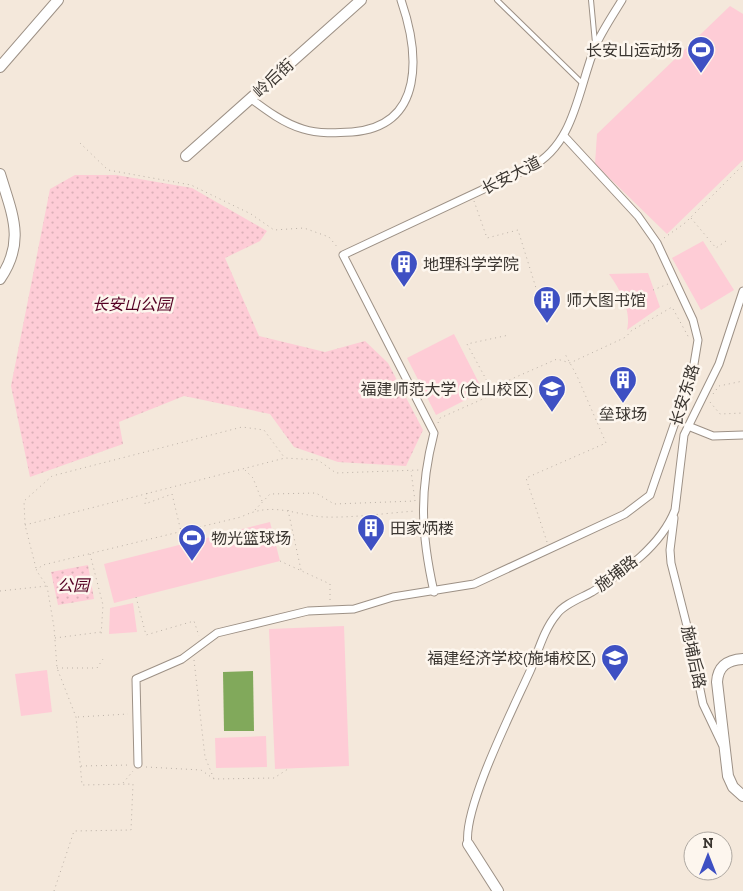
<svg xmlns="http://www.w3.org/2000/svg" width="743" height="891" viewBox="0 0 743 891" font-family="'Zilla Slab','Noto Sans SC',serif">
<defs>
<pattern id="park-dots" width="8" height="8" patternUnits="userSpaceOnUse" patternTransform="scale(1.25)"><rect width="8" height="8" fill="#feccd6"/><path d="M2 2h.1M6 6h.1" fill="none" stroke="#dbb0b8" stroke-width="1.8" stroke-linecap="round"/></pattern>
</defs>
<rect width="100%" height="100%" fill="#f4e8db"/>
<g fill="#feccd6">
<polygon points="730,6 743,14 743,160 667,234 595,164 597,134"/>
<polygon points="703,241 734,290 701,310 672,258"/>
<path d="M648,273L660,307L627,330C632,312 620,289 609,274Z"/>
<polygon points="454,334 483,391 436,415 407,358"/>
<polygon points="270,522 280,561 114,603 104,564"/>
<polygon points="133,603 137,632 109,634 110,608"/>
<polygon points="344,626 349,766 275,769 269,629"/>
<polygon points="47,670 52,712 21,716 15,674"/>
<polygon points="266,736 267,767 216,768 215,738"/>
</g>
<g fill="url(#park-dots)">
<polygon points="75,175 116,175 192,188 267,231 260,241 225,258 259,336 325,352 365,341 388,363 423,430 406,466 338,462 294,447 270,414 184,396 119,422 123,444 30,477 11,386 50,189"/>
<polygon points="88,565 94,599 58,605 51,572"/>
</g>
<polygon fill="#81a95b" points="253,671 254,731 224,731 223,672"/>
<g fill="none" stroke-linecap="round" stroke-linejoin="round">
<defs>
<g id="lane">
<polyline points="497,0 582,83"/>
<polyline points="591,0 595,43"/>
</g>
<g id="street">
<path d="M250,98C266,110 283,123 303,129C319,134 336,133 352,132C426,126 419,52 401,0"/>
<polyline points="688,426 713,436 743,435"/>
<polyline points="674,518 670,550 671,563 687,626 703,704 722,744"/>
<path d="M434,592C421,534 419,491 434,433L343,255L531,167C575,144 578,89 595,47C602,31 613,15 622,0"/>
<polyline points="138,764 136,679 182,659 217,633 308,611 354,609 393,597 474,584 625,514 650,495 693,370 698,340 693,320 657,243 638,216 564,136"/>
<path d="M468,844C462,809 515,705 531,669C538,652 544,629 557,614C564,604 581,598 592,592C624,572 661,546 675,510L684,435L719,364L743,291"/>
</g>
<g id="secondary">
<polyline points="0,67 58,0"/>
<polyline points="186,156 361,0"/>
<path d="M0,174C12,214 26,241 0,279"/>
<path d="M743,659C727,660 718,666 717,682L728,776L733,787L743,796"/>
<polyline points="468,844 498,891"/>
</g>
</defs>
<use href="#lane" stroke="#9d9186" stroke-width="6"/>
<use href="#street" stroke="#9d9186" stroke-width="9"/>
<use href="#secondary" stroke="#9d9186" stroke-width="12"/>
<g stroke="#bbb1a7" stroke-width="1" stroke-dasharray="1 4" stroke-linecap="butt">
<polyline points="80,143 108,170 191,185 251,214 274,230 304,228 329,237 338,248"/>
<polyline points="474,201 487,238 518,230 536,288"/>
<polyline points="691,218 716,248 726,241"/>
<polyline points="664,238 685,223 743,165"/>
<polyline points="653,290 668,284"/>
<polyline points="491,388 557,359 570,363 626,337 631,331 672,307 689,338"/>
<polyline points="713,394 719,386 743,381"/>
<polyline points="710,402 720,414 743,413"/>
<polyline points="438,423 440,418 494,394 467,344 509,335"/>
<polyline points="245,470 253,478 262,501"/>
<polyline points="147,493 145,504 172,494 184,544"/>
<polyline points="255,510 270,494 316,493 334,504 415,501 411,471"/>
<polyline points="288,510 301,570"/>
<polyline points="25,525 285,458 318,460 336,473 419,470"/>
<polyline points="547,542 526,478 606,443 577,376 564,352"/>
<polyline points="90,554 103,605 101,636"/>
<polyline points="280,561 330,584 330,602"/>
<polyline points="36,568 25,525 24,501 52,476 242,427 264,430 284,457"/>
<polyline points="0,591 47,586"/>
<polyline points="136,597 146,635 194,621 199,636"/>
<polyline points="55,638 101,632"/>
<polyline points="194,660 205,757 214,779"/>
<polyline points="57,668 97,668 103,659"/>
<polyline points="78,717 128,714"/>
<polyline points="81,766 130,765"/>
<polyline points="146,767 201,770 214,779 274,778 288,769"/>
<polyline points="123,783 133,771"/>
<path d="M54,891L74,831L131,830L133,784L82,785L76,717L57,668L54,627L47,586L36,570L43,565L241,517C273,501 293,515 324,517C354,518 386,513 416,511"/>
</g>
<use href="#lane" stroke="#fff" stroke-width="4"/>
<use href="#street" stroke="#fff" stroke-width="7"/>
<use href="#secondary" stroke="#fff" stroke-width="10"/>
</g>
<defs>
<symbol id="stadium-pin" viewBox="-11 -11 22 30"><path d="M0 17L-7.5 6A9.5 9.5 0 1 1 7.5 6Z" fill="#3e50c3" stroke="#fdf6ee"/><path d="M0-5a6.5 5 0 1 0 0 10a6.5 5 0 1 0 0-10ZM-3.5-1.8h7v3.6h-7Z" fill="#fff"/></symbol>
<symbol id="building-pin" viewBox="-11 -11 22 30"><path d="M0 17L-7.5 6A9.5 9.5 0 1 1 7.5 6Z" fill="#3e50c3" stroke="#fdf6ee"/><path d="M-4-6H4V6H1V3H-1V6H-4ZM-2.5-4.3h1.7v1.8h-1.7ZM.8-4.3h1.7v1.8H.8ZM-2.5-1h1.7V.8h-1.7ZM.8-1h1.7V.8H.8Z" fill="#fff"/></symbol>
<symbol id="university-pin" viewBox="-11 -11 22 30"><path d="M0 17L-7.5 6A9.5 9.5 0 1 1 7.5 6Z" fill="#3e50c3" stroke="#fdf6ee"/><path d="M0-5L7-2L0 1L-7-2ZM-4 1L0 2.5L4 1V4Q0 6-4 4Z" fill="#fff"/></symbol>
<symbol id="school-pin" viewBox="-11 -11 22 30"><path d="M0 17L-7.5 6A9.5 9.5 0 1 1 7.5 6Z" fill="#3e50c3" stroke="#fdf6ee"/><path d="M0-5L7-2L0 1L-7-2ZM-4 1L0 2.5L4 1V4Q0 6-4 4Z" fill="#fff"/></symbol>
</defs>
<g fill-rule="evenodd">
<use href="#stadium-pin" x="685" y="34" width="32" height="43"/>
<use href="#building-pin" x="388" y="248" width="32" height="43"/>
<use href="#building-pin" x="531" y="284" width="32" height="43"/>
<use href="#building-pin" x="607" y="364" width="32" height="43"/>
<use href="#university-pin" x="536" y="373" width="32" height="43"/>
<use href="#building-pin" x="355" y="512" width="32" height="43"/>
<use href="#stadium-pin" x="176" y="522" width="32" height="43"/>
<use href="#school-pin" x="599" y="642" width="32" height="43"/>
</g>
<g text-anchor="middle" stroke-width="5" stroke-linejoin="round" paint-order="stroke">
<g font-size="16" fill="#3b3631" stroke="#fdf6ee" text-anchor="start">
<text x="682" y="56" text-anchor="end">长安山运动场</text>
<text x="423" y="270">地理科学学院</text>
<text x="566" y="306">师大图书馆</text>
<text x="533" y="395" text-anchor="end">福建师范大学 (仓山校区)</text>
<text x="623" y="420" text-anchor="middle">垒球场</text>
<text x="390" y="534">田家炳楼</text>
<text x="211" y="544">物光篮球场</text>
<text x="596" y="664" text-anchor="end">福建经济学校(施埔校区)</text>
</g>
<g font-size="16" fill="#3b3631" stroke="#fdf6ee">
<text transform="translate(273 78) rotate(-42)" y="6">岭后街</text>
<text transform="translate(511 175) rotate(-27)" y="6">长安大道</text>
<text transform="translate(684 395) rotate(-73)" y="6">长安东路</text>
<text transform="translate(616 573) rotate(-37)" y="6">施埔路</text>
<text transform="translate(694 657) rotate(78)" y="6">施埔后路</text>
</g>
<g font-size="16" font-style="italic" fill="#550123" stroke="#fdf6ee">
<text x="132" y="310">长安山公园</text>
<text x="73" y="591">公园</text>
</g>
</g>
<g transform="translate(708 856)"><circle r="24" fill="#fdf6ee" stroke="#afa9a2"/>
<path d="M0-4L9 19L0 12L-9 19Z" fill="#3e50c3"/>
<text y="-8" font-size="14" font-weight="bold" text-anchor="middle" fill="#3b3631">N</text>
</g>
</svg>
